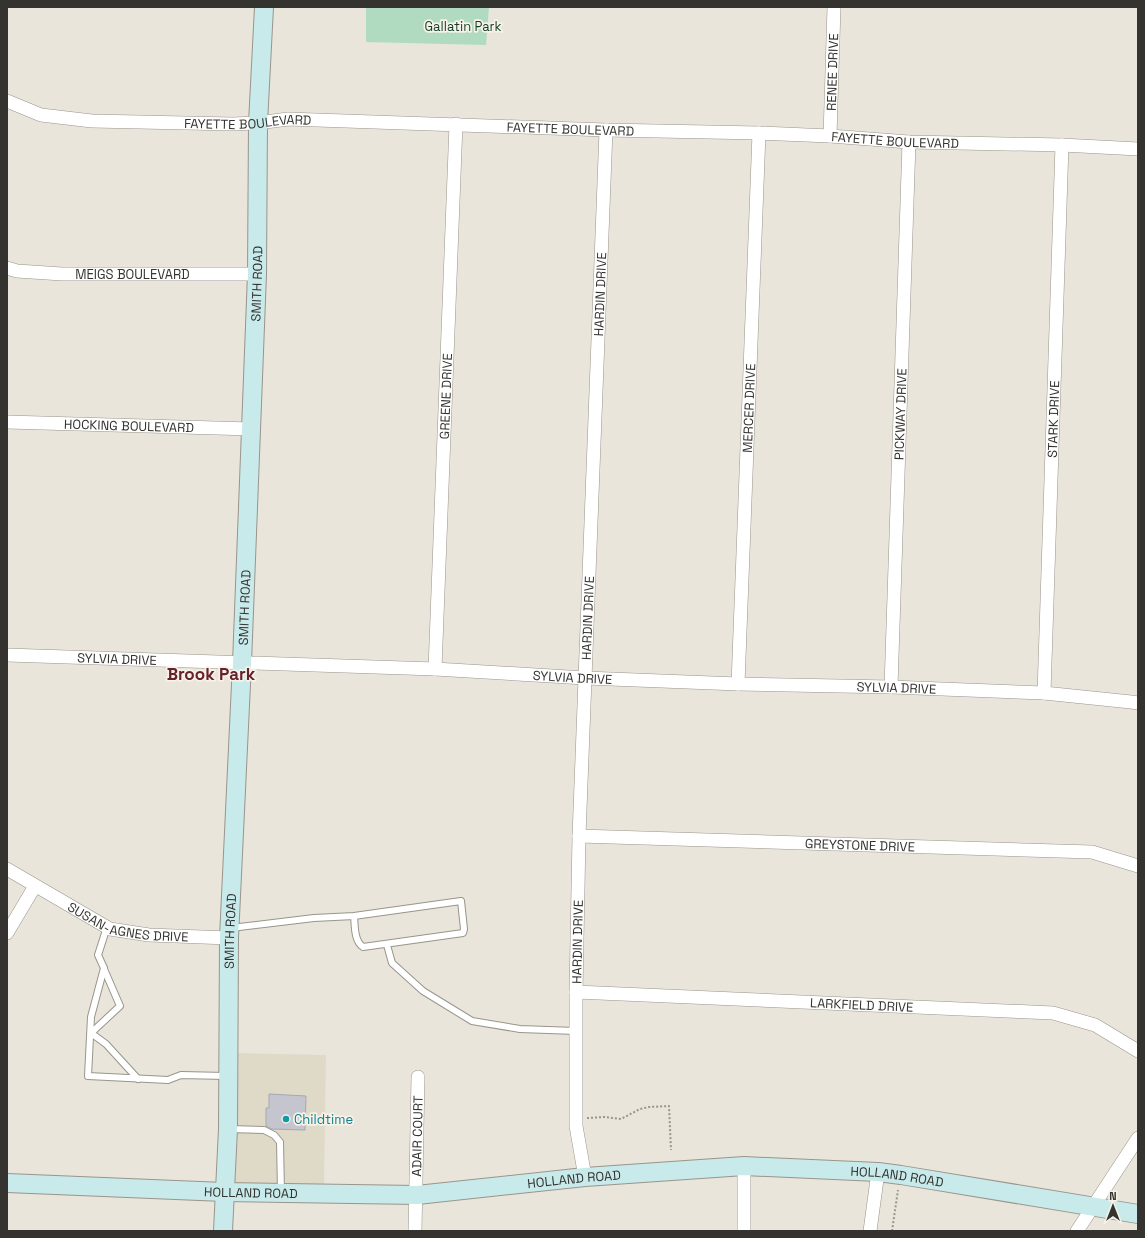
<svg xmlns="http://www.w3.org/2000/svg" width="1145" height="1238" viewBox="0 0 1145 1238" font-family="'Space Grotesk',sans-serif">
<rect width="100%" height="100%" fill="#e9e5db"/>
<polygon fill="#dfd9c8" points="236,1053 326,1055 324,1187 231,1185"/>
<polygon fill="#b0dbc1" points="366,7 489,7 486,45 366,42"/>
<polygon fill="#c4c5ce" stroke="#a6a7b0" points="269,1094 306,1096 305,1130 272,1129 266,1126 266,1108 269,1108"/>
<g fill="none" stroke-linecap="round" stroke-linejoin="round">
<defs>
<g id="lane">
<polyline points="107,927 98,955 104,968 91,1017 88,1076 168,1080 181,1075 226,1076"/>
<path d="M231,928L314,918L354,916C355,926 354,941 363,947L463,933L464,929L461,901L354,916"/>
<polyline points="387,945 392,963 423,991 472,1021 520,1029 576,1031"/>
<polyline points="104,969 120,1006 91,1033 106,1044 138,1079"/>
<polyline points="229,1129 264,1130 274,1135 280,1142 281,1192"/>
</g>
<g id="street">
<path id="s1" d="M7,101L41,115L92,121L233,124L258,123L288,119L606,130L759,133L830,136L909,142L1062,145L1138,149"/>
<path id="s2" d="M830,136L834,7"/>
<path id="s3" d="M7,268L17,271L62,274H257"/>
<path id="s4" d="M7,422L251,429"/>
<path id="s5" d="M7,655L435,669L585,678L738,684L891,687L1044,693L1131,702L1138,703"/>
<path id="s6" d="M435,669L456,124"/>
<path id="s7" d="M738,684L759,133"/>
<path id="s8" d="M891,687L909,142"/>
<path id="s9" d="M1044,693L1062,145"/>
<path id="s10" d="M579,836L1092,852L1138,866"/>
<path id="s11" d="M7,869L110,929L149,935L229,938"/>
<polyline points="7,933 35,886"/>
<path id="s12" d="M576,992L1053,1013L1095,1025L1138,1051"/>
<polyline points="744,1166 744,1231"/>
<path id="s13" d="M585,1177L576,1126V992L579,836L606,130"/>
<path id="s14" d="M415,1231L418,1077"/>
<polyline points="870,1231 878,1172"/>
<polyline points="1077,1231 1138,1138"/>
</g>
<g id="secondary">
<path id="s15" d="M7,1183L224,1192L417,1195L585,1177L744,1166L878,1172L901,1175L1138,1214"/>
<path id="s16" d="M223,1231L228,1129L229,938L242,663L257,274L258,123L264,7"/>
</g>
</defs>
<use href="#lane" stroke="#99958c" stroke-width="8"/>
<use href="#street" stroke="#99958c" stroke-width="14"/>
<use href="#secondary" stroke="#99958c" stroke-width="20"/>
<g stroke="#97958d" stroke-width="2" stroke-dasharray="2 2" stroke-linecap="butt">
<polyline points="587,1118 605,1117 621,1119 640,1109 649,1107 669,1106 671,1150"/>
<polyline points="892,1231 898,1190"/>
</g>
<use href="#lane" stroke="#fff" stroke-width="6"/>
<use href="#street" stroke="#fff" stroke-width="13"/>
<use href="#secondary" stroke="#c8eaeb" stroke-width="18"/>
</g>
<circle fill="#0f9aa8" stroke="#f6f2e8" stroke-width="1.5" cx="286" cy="1119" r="4"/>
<g text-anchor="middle" stroke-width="3.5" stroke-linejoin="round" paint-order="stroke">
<g font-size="13" fill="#103d27" stroke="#f6f2e8">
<text x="463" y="31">Gallatin Park</text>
</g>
<g font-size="13" fill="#34332f" stroke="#f6f2e8">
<text dy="5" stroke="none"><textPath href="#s2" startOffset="64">RENEE DRIVE</textPath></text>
<text dy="5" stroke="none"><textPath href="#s1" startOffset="244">FAYETTE BOULEVARD</textPath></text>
<text dy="5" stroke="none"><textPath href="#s1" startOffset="567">FAYETTE BOULEVARD</textPath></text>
<text dy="5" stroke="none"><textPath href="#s1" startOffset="892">FAYETTE BOULEVARD</textPath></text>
<text dy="5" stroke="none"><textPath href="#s3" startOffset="126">MEIGS BOULEVARD</textPath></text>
<text dy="5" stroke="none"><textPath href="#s16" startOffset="948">SMITH ROAD</textPath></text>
<text dy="5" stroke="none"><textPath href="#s13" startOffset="884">HARDIN DRIVE</textPath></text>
<text dy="5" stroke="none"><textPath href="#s6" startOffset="273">GREENE DRIVE</textPath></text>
<text dy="5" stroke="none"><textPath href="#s7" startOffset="276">MERCER DRIVE</textPath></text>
<text dy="5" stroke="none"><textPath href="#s8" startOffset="273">PICKWAY DRIVE</textPath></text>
<text dy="5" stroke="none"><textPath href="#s9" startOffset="274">STARK DRIVE</textPath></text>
<text dy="5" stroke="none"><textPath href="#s4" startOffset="122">HOCKING BOULEVARD</textPath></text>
<text dy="5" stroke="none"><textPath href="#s16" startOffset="624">SMITH ROAD</textPath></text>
<text dy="5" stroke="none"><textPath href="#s13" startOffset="560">HARDIN DRIVE</textPath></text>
<text dy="5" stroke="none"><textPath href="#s5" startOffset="110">SYLVIA DRIVE</textPath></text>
<text dy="5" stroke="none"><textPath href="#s5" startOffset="566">SYLVIA DRIVE</textPath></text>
<text dy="5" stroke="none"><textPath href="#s5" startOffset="890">SYLVIA DRIVE</textPath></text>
<text dy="5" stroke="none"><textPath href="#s10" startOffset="281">GREYSTONE DRIVE</textPath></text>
<text dy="5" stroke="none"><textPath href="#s11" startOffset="135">SUSAN-AGNES DRIVE</textPath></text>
<text dy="5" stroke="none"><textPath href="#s16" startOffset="300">SMITH ROAD</textPath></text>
<text dy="5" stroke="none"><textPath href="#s13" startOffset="236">HARDIN DRIVE</textPath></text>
<text dy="5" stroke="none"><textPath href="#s12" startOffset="286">LARKFIELD DRIVE</textPath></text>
<text dy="5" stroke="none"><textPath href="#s14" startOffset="95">ADAIR COURT</textPath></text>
<text dy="5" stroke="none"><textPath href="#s15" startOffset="892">HOLLAND ROAD</textPath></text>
<text dy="5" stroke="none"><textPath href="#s15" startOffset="568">HOLLAND ROAD</textPath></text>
<text dy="5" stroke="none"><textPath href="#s15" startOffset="244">HOLLAND ROAD</textPath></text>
</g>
<g font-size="13" fill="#0d838f" stroke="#f6f2e8" text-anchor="start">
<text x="294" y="1124">Childtime</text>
</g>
<g font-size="17" font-weight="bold" fill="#67212d" stroke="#f6f2e8">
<text x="211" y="680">Brook Park</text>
</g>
</g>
<rect width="1145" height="1238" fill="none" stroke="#34332f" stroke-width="16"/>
<g transform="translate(1113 1206)" stroke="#f6f2e8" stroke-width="3" paint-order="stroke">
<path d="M0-3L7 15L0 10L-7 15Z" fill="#34332f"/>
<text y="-6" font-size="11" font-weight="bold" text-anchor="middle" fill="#34332f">N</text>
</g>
</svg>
